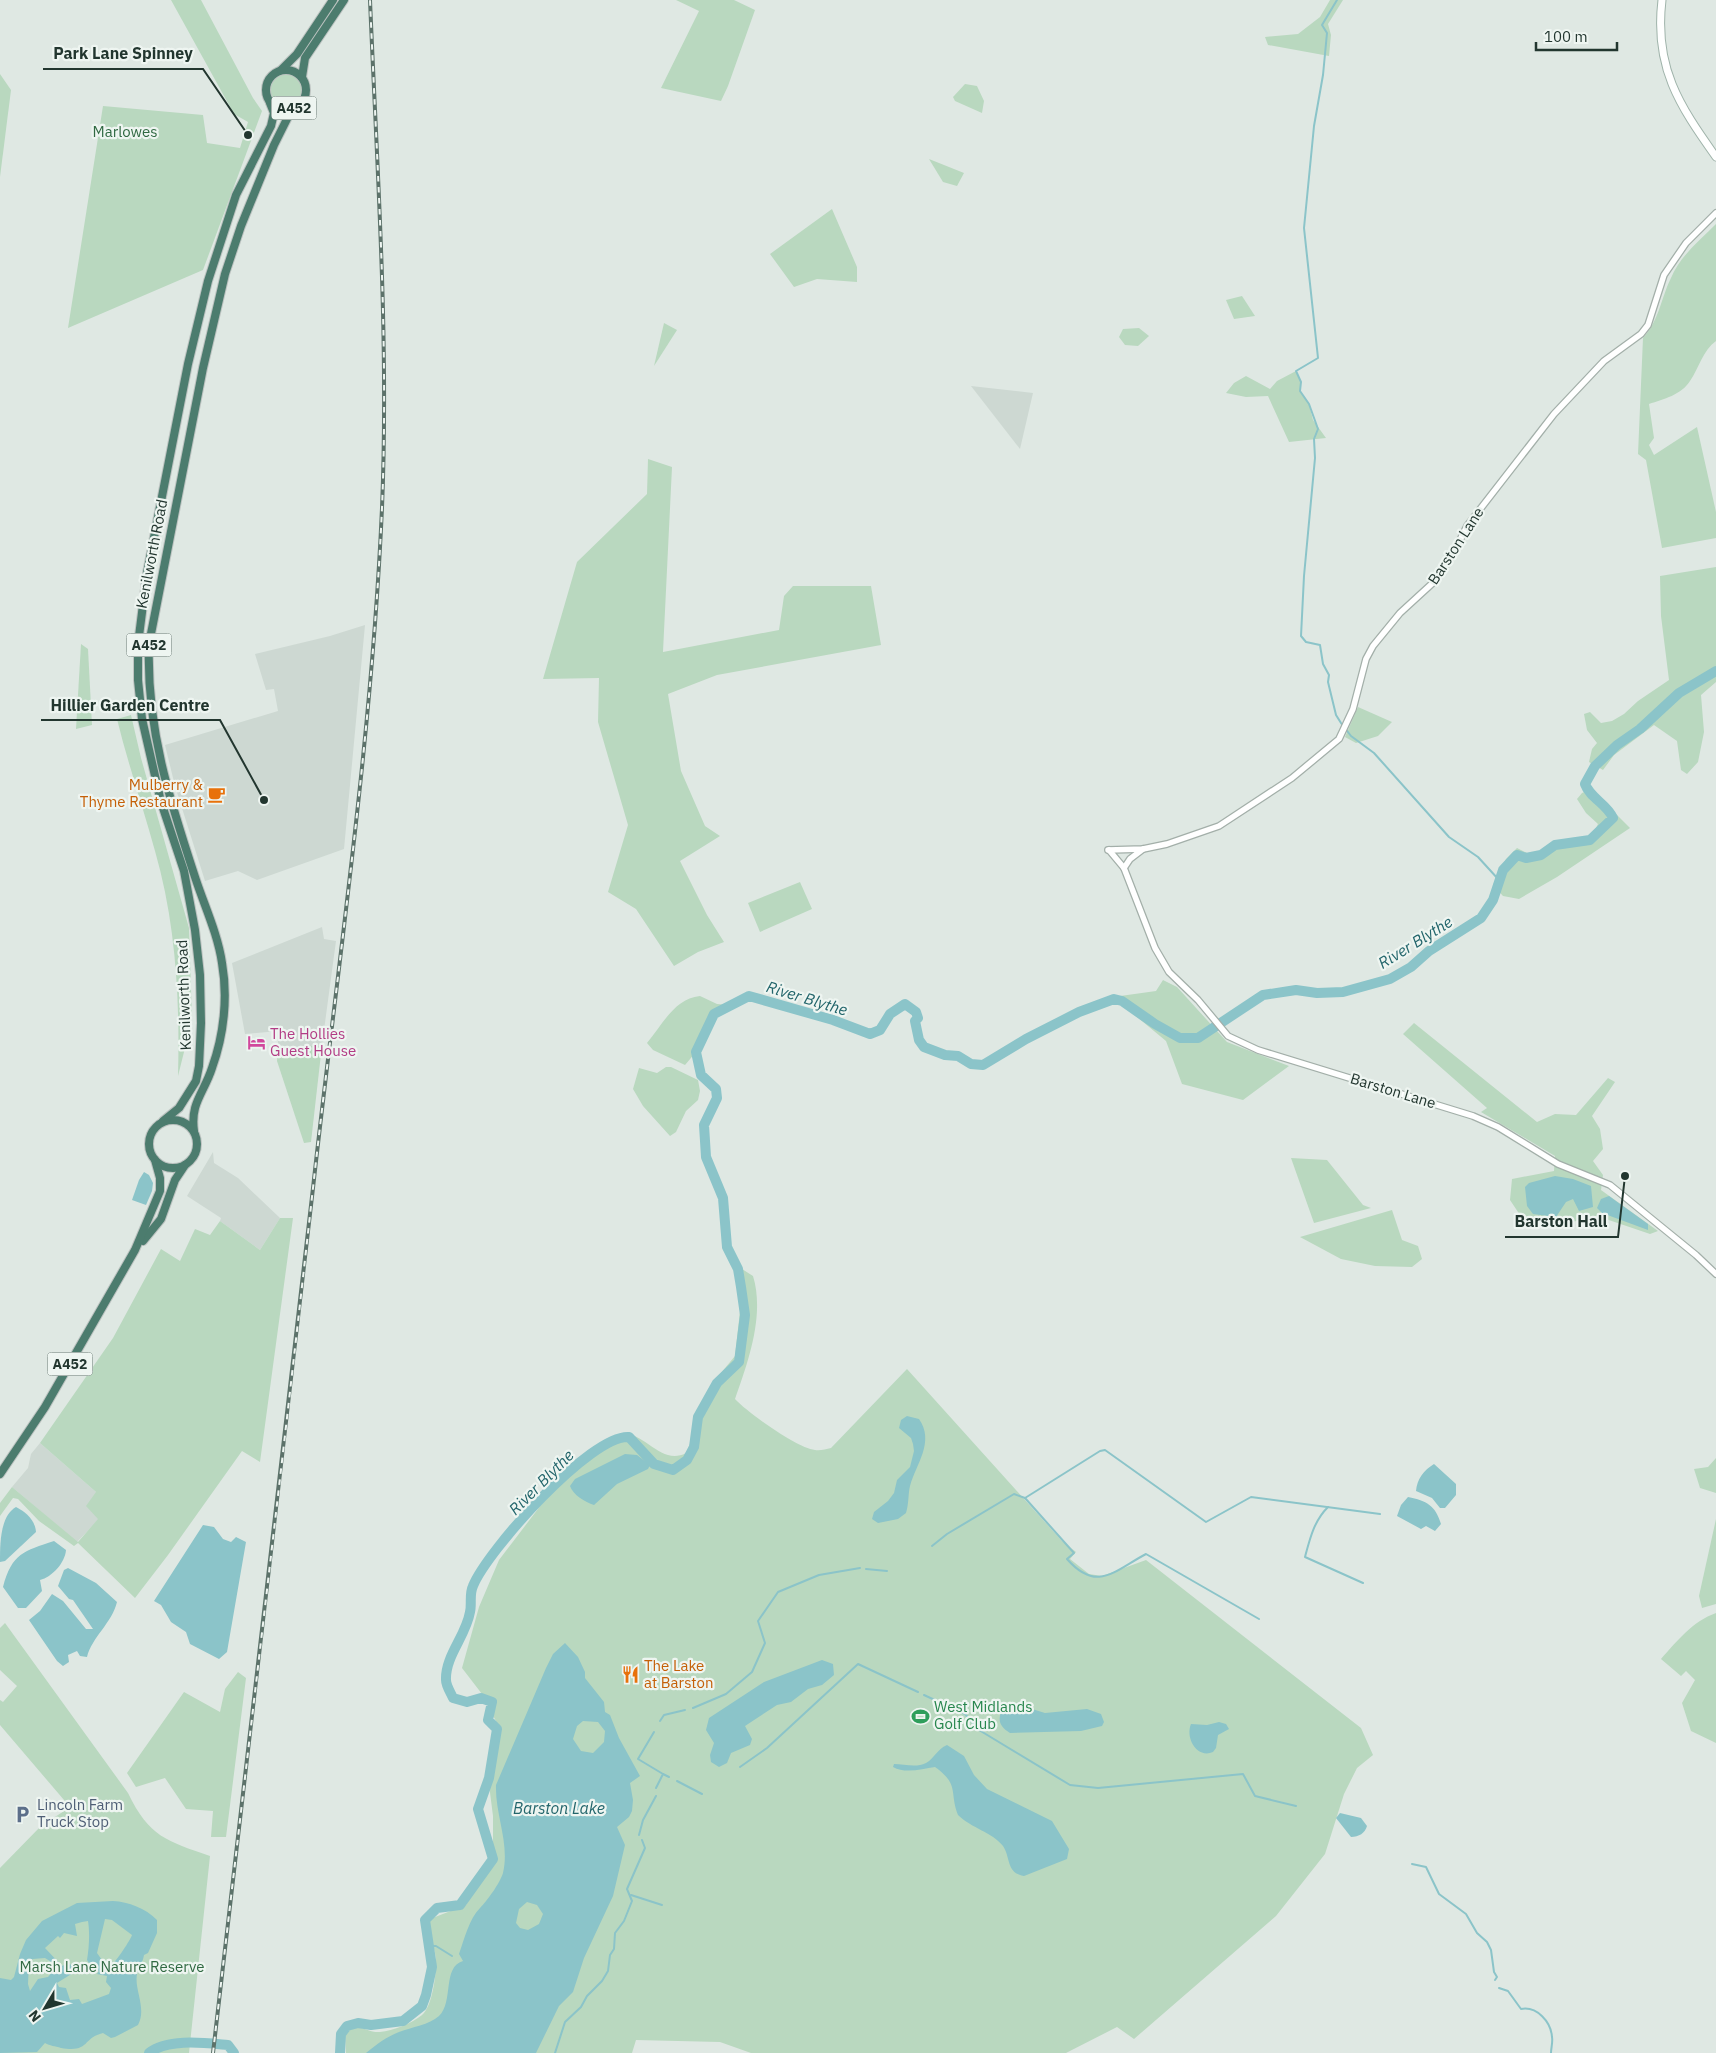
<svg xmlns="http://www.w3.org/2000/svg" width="1716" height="2053" viewBox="0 0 1716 2053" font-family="'IBM Plex Sans',sans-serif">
<rect width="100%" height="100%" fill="#dfe8e3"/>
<g fill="#cdd8d2">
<polygon points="971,386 1033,393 1020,449"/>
<polygon points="365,625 344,849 257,880 238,871 205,881 175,786 165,745 278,711 274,689 266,690 255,654 330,636"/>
<polygon points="322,927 324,939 336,941 322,1045 278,1049 278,1031 245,1034 232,963"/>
<polygon points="213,1152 214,1163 238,1178 280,1218 260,1250 220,1221 221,1218 187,1196"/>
<polygon points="40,1443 96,1492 99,1519 77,1542 12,1487 28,1468 31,1454"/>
</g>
<g fill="#b9d8bf">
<polygon points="171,0 201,0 253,98 262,111 203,270 68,328 103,106 203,115 207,143 240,148 248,122 234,114"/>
<polygon points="676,0 734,0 755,10 728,86 721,101 661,88 699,11"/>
<polygon points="1330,0 1343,0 1328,24 1331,35 1329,56 1268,45 1265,37 1298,34 1320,17"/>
<polygon points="0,74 11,90 0,177"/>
<circle cx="286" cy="90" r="16"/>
<polygon points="965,84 977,86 984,101 982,113 955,101 953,97"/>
<polygon points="929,159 964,173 957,186 943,182"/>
<polygon points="832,209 857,267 857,282 817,279 794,287 770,254"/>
<path d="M1716,224V341C1703,350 1699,368 1690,381C1681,395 1664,399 1649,404L1654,438L1649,445L1654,455L1697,427L1716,512V538L1662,548L1646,460L1638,454L1643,338C1659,321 1661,298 1671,278C1680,256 1700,240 1716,224Z"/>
<polygon points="1242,296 1255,316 1234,319 1226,300"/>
<polygon points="664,323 677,330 654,366"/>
<polygon points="1139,328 1149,336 1138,346 1125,345 1119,337 1123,329"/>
<polygon points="1296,371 1301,382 1300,391 1309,404 1313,420 1326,438 1289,442 1268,396 1246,397 1226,393 1234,383 1246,376 1270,389 1277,381"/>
<polygon points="648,459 672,467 663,652 779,630 784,596 793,586 871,586 881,645 717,675 668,694 681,771 705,826 720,836 680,861 707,915 724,942 698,952 674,966 636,909 608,892 628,825 598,722 599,678 543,679 577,562 647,494"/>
<polygon points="1716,567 1716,682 1701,695 1704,732 1698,762 1687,774 1681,770 1677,741 1654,725 1614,755 1603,770 1589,762 1592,749 1597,743 1587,730 1584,714 1590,712 1601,723 1612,721 1624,714 1638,701 1669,680 1661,616 1660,576"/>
<polygon points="81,644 88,649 92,725 76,729"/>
<polygon points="1358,707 1392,722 1378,736 1356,743 1345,737"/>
<path d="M131,715L141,758L189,928L192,1020L178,1076C180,1001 176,924 155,851C143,807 128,764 117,719Z"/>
<polygon points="1591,789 1630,828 1557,877 1519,899 1503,896 1493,885 1506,859 1517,848 1537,858 1548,853 1555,845 1590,840 1598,824 1586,813 1577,799 1582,793"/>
<polygon points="800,882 812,909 760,932 748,903"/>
<polygon points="1163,980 1177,987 1227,1042 1289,1066 1243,1100 1182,1084 1166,1041 1113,997 1156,991"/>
<path d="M700,996L717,1004L729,1005L714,1014L696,1052L685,1065L653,1050L647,1043C663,1024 674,999 700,996Z"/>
<polygon points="1414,1023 1537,1122 1555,1114 1576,1115 1608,1078 1615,1082 1592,1116 1600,1129 1603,1149 1593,1161 1603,1175 1601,1190 1658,1231 1650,1234 1597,1216 1572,1222 1541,1221 1520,1215 1510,1200 1512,1179 1554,1171 1555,1156 1481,1112 1487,1108 1403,1034"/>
<polygon points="322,1045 311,1142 304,1143 277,1061 278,1049"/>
<polygon points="666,1067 671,1067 698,1080 700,1091 698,1100 686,1111 676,1132 670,1136 643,1106 633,1089 639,1068 657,1073"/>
<polygon points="1291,1158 1327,1160 1363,1205 1371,1208 1314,1223"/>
<polygon points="1392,1210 1402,1240 1418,1246 1422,1259 1412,1267 1375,1266 1341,1259 1300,1237"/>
<polygon points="280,1218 293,1218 260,1462 242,1451 168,1555 135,1598 78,1543 74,1546 39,1521 18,1499 13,1498 0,1516 0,1503 12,1487 78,1542 98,1519 86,1506 96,1492 40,1443 113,1338 161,1249 180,1261 195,1229 210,1235 220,1221 260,1250"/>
<path d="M736,1268L742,1269L753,1276C765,1315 748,1362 735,1399C748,1413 797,1448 815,1450C820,1451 826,1449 831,1448L907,1369L1062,1541L1076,1552L1070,1559L1089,1574L1102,1576L1146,1560L1361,1728L1373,1755L1357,1768L1344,1794L1325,1854L1276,1916L1134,2039L1117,2027L1066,2053H751L720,2042L636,2040L632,2053H346L345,2034C357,2020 366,2033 380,2032C393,2031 412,2023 422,2015C433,2006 438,1967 435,1953C433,1942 427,1930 430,1919L466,1905L493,1859V1816L488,1777L500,1729L482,1694L462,1668L479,1607L499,1560L557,1484L551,1475L621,1433C646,1433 662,1466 686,1453L692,1439L693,1427L711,1385L735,1356L740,1311Z"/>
<polygon points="1716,1458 1716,1493 1700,1488 1694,1469 1708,1467"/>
<polygon points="1716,1519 1716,1604 1702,1608 1699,1596"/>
<path d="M1716,1613V1743L1691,1731L1682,1703L1695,1680L1686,1671L1681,1676L1661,1659C1677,1641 1693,1621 1716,1613Z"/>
<path d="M5,1623L128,1793C149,1837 167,1841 210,1856L189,2053H0V1868L40,1827L70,1807L0,1725V1700L3,1702L17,1686L0,1670V1628Z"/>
<polygon points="238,1672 246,1678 226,1837 211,1837 213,1811 186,1809 165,1778 136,1787 127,1773 184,1692 220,1712 225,1689"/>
</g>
<g fill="#8bc4c9" fill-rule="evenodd">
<polygon points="144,1172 149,1175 153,1183 152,1191 146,1205 132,1200 139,1180"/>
<polygon points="1555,1176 1573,1179 1591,1186 1593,1207 1579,1211 1573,1199 1566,1202 1556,1217 1533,1214 1527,1206 1525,1187 1529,1183"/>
<polygon points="1609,1196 1648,1224 1648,1230 1602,1213 1597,1208 1601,1199"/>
<path d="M907,1416L919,1419C935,1442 916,1464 910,1486C908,1494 909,1504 906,1513L898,1519L878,1523L872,1519L874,1512L888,1501L894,1493L897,1480L910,1467L914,1451L913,1444L911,1438L899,1428L901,1420Z"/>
<path d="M625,1454L637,1455L650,1465L648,1469L617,1484L594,1505C585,1502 573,1495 570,1486L575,1479Z"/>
<path d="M1434,1464L1456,1484V1495L1445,1508H1440L1432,1498L1416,1491C1417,1479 1424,1470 1434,1464Z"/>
<path d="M1408,1497C1427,1501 1435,1505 1441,1524L1435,1531L1426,1526L1421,1529L1397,1516L1401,1505Z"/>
<path d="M16,1507C26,1512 35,1520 36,1532L5,1561L0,1562C0,1544 0,1516 16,1507Z"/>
<polygon points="203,1525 214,1527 223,1539 231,1542 236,1537 246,1542 227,1652 219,1659 190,1644 186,1632 171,1622 161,1605 154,1601"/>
<path d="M54,1541L66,1550C65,1563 52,1577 40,1580L42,1591L26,1608H18L3,1587C12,1553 24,1551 54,1541Z"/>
<path d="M68,1568L96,1583L117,1602C112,1623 92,1637 87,1657L80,1656L77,1651L68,1655L69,1662L63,1666L57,1661L29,1620L40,1611L52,1594L63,1601L86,1629H93L73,1600L69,1599L58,1586L64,1570Z"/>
<path d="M565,1643L578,1657L585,1672V1678L604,1702L605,1712L610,1715L619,1738L640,1776L630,1783L633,1800L632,1811L629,1817L617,1827L625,1845L613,1896L584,1958L573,1992L559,2006L536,2053H366C377,2044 386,2037 399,2032C412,2027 429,2025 439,2016C454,2002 442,1967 463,1961L459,1954C464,1940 469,1919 480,1908C487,1901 500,1883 503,1873C510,1843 495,1815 496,1785L546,1668L553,1654ZM583,1721L598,1722L605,1731L604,1742L593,1753L581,1751L573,1739L577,1726ZM527,1902L537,1905L543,1914L539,1924L528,1930L520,1928L516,1923L519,1909Z"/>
<polygon points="822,1660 833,1664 834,1675 822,1685 808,1689 791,1702 777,1705 745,1726 752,1739 750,1745 731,1753 727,1763 719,1767 711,1762 710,1755 714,1743 706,1730 709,1718 764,1682"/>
<path d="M1013,1703L1045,1713L1087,1709L1101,1714L1104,1722L1102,1726L1081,1731L1010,1733C998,1726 997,1718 1004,1706Z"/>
<path d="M1219,1722L1226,1724L1229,1729L1218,1735L1216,1748L1213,1752C1197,1759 1185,1738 1191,1724L1207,1725Z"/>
<path d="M947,1745L964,1756L974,1775L987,1789L1052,1821L1069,1849L1067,1859L1024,1876C1006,1873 1011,1858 1003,1846C992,1832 971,1828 958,1815C949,1792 960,1785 935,1767C922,1769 905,1774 893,1767L894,1764C904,1764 916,1768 926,1763C934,1759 937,1749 947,1745Z"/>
<path d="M1340,1813L1361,1818L1367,1826C1365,1833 1359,1837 1351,1837L1336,1818Z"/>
<path d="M113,1901C129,1902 145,1908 157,1920V1933L148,1953L144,1955C143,1962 139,1967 137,1974C134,1990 147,2008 138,2025L115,2037L111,2038L103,2033C82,2038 90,2053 61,2048C55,2046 50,2046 45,2043L37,2052L0,2053V1978L11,1980L14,1977L20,1954L26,1940L42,1921L77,1903ZM105,1919L112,1920L132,1935C131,1939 116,1962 112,1964L102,1960L97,1953ZM82,1922L88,1921C90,1933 89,1948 87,1960L91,1966C82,1967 69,1962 62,1966L45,1948L58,1936L60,1938L64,1933L77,1936L75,1924ZM45,1958L53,1963L55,1969L48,1977L38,1979L30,1991L28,1984L29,1962L33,1959ZM96,1970L99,1971L97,1974L107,1976L106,1982L111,1988L109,1994L82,2004L79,1999L70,2000L66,1988L59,1987L57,1983L73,1973L86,1974Z"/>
</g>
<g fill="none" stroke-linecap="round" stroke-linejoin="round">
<g stroke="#8bc4c9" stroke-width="2">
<polyline points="1337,0 1322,25 1327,33 1323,75 1314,126 1304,228 1318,358 1296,371 1301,382 1300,391 1309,404 1318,429 1314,439 1315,458 1304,576 1301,636 1306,642 1320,645 1323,664 1329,675 1328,682 1336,715 1341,723 1351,736 1374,753 1449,837 1478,857 1499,880"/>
<path d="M1025,1498L1074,1553L1067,1559C1097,1593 1114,1571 1146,1554L1259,1619"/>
<path d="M1328,1507C1314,1521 1310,1538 1305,1557L1363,1583"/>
<polyline points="932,1546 947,1534 1014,1494 1025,1498 1100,1451 1105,1450 1206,1522 1251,1497 1380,1514"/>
<polyline points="866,1569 887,1571"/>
<polyline points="924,1695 965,1714 979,1730 1070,1785 1098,1788 1243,1774 1255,1796 1296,1806"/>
<polyline points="693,1708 726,1694 752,1672 765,1643 758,1621 778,1592 819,1575 860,1568"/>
<polyline points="660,1721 664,1715 685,1710"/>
<polyline points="654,1732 638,1759 663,1774 656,1788"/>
<polyline points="740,1767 767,1748 858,1664 918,1692"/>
<polyline points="663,1774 669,1777"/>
<polyline points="677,1781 702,1794"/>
<polyline points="639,1835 643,1820 656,1796"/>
<polyline points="1412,1864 1426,1867 1439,1894 1466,1914 1477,1933 1487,1942 1491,1950 1494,1972 1497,1977 1495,1980"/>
<polyline points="631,1895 662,1905"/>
<polyline points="428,1946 436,1946 452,1956"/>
<path d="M1499,1988L1508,1991L1521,2009C1537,2006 1551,2022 1552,2037C1553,2042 1551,2048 1551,2053"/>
<polyline points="555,2053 565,2022 581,2007 587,1996 602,1981 608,1971 610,1955 614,1949 615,1933 624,1921 632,1901 627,1889 645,1848 642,1840"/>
</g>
<g stroke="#8bc4c9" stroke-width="10">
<path d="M149,2053C168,2038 205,2043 228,2045L234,2053"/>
<path d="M340,2053L341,2034L347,2026L358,2023L371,2025L403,2021L422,2006L426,1995L432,1967L425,1920L437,1908L460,1905L493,1859L478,1809L489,1778L497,1729L488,1720L492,1702L481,1698L467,1702L453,1698C451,1693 446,1686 446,1680C445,1656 466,1636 470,1612C472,1604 469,1594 473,1586C487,1551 591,1434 629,1437L654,1464L673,1470L687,1460L694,1447L698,1417L717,1383L739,1362L745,1315L741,1287L738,1269L727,1247L723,1198L706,1157L704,1125L717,1098L716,1089L701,1075L696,1052L714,1014L749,996L833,1020L870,1034L880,1030L890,1014L905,1004L916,1012L918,1018L915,1021L919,1040L924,1047L945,1055L958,1056L971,1064L983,1065L1026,1039L1079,1012L1114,999L1122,1001L1155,1024L1180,1038H1198L1263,995L1296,990L1317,993L1343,992L1390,979L1411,967L1429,951L1481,918L1493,900L1503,870L1517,855L1526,858L1541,855L1555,845L1590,840L1613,818C1607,804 1590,798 1585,784L1595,766L1617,745L1640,729L1679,693L1716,671"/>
</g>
<defs>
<g id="tertiary">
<polyline points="1108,850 1143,849 1167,844 1219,826 1292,778 1339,739 1353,709 1366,659 1373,646 1400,613 1436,580 1453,554 1467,526 1554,414 1604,361 1641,334 1648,325 1664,275 1686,243 1716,213"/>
<polyline points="1109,850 1124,868 1155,948 1169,972 1198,1000 1228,1036 1258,1050 1473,1116 1498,1127 1558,1164 1610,1185 1696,1255 1716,1274"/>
<polyline points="1124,868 1130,859 1143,849"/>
</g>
<path id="secondary" d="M1662,0C1654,67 1679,105 1716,157"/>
<g id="trunk">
<circle cx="286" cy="90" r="20"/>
<polyline points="281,70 297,54 333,0"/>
<polyline points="302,77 305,58 344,0"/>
<circle cx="173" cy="1144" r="24"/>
<polyline points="163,1121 179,1108 196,1081 199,1066 201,1023 200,975 195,930 184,871 161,802 142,719 138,680 138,644 147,573 188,364 208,281 236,195 271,126 274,113 270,103"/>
<path d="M194,1131C190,1103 204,1093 212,1068C224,1035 228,997 222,963C218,935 205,907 196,880C170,801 146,729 149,644L203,368L225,274L241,226L274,145L289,115L297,107"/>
<polyline points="143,1241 161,1219 175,1180 185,1165"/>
<polyline points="0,1474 45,1407 135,1250 160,1191 160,1178 155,1160"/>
</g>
</defs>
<use href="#tertiary" stroke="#a3afa9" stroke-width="8"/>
<use href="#secondary" stroke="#9fb3aa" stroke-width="9"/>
<use href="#trunk" stroke="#bdc3c1" stroke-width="10"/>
<use href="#tertiary" stroke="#fff" stroke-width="5.5"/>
<use href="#secondary" stroke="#fff" stroke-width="7"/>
<use href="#trunk" stroke="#4c7c6e" stroke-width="8"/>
<defs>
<path id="rail" d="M213,2053C246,1765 281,1477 313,1188C338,962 372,736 382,508C389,338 377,169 370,0"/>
</defs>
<use href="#rail" stroke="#5c726a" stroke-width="4"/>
<use href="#rail" stroke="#eef5f1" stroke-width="2" stroke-dasharray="5.5" stroke-linecap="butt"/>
</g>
<defs>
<symbol id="cafe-bare" viewBox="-9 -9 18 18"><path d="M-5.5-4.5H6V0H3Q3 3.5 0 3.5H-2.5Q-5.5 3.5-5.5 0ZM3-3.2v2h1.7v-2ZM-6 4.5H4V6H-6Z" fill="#e8710a" stroke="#eef5f1" stroke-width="2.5" paint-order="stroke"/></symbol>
<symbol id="hotel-bare" viewBox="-9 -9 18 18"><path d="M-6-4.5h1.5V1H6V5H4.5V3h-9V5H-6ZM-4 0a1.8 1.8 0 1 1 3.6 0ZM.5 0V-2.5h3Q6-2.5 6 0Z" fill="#d1479c" stroke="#eef5f1" stroke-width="2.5" paint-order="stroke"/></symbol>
<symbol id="restaurant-bare" viewBox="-9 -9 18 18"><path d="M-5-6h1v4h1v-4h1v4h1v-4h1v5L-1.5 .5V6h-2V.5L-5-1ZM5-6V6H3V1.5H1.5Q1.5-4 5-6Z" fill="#e8710a" stroke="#eef5f1" stroke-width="2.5" paint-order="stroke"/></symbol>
<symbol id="stadium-bare" viewBox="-9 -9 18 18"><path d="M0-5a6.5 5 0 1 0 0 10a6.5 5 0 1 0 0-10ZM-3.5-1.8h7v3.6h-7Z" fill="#2e9e5b" stroke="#eef5f1" stroke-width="2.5" paint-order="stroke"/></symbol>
<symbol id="parking-bare" viewBox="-9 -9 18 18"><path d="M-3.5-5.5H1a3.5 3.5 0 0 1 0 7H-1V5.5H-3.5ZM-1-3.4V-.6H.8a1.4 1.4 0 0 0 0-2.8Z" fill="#5c6f8a" stroke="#eef5f1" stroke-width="2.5" paint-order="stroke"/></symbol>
</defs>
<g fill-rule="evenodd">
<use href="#cafe-bare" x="204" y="782" width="25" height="25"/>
<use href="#hotel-bare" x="244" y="1030" width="25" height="25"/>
<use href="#restaurant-bare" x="618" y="1662" width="25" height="25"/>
<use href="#stadium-bare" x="908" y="1704" width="25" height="25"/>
<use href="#parking-bare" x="10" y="1802" width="25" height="25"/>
</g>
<g text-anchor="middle" stroke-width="4.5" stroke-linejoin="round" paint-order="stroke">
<g fill="#eef5f1" stroke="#5f6f69" stroke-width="1">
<rect x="271.5" y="96.5" width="45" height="23" rx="4"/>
<rect x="126.5" y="633.5" width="45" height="23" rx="4"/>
<rect x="47.5" y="1352.5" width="45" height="23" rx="4"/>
</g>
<g font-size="14" font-weight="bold" fill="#22362f">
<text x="294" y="113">A452</text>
<text x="149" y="650">A452</text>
<text x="70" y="1369">A452</text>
</g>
<g font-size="15" fill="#306942" stroke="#eef5f1">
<text x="125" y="137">Marlowes</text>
<text x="112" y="1972">Marsh Lane Nature Reserve</text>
</g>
<g font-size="15" fill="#22362f" stroke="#eef5f1">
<text transform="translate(1456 546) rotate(-57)" y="5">Barston Lane</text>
<text transform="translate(152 554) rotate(-79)" y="5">Kenilworth Road</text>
<text transform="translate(184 995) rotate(-92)" y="5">Kenilworth Road</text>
<text transform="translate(1393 1091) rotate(17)" y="5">Barston Lane</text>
</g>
<g font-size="15" fill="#c56008" stroke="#eef5f1" text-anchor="end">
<text x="203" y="790">Mulberry &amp;<tspan x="203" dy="17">Thyme Restaurant</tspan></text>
<text x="644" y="1671" text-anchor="start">The Lake<tspan x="644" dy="17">at Barston</tspan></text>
</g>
<g font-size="15" fill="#b23c85" stroke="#eef5f1" text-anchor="start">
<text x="270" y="1039">The Hollies<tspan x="270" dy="17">Guest House</tspan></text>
</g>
<g font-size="15" fill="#27864d" stroke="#eef5f1" text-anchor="start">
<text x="934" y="1712">West Midlands<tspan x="934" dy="17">Golf Club</tspan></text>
</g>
<g font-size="15" fill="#4e5e75" stroke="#eef5f1" text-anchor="start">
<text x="37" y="1810">Lincoln Farm<tspan x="37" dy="17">Truck Stop</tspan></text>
</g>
<g font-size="16" font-style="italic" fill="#22656b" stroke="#eef5f1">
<text transform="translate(1415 942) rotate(-32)" y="6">River Blythe</text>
<text transform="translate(807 998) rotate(17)" y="6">River Blythe</text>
<text transform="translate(541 1482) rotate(-45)" y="6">River Blythe</text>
<text x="559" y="1814">Barston Lake</text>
</g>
</g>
<path fill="none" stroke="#22362f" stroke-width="2" d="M248 135L203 69H43M264 800L220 720H41M1625 1176L1618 1237H1505"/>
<g fill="#22362f" stroke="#eef5f1" stroke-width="2">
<circle cx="248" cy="135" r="5"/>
<circle cx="264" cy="800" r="5"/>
<circle cx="1625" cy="1176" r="5"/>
</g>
<g font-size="16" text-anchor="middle" font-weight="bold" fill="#22362f" stroke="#eef5f1" stroke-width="4.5" stroke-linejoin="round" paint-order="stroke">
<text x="123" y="59">Park Lane Spinney</text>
<text x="130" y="711">Hillier Garden Centre</text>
<text x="1561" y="1227">Barston Hall</text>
</g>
<g transform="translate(45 2008) rotate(232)" stroke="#eef5f1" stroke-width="4" paint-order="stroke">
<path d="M0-4L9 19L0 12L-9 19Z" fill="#22362f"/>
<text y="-8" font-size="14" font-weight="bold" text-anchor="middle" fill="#22362f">N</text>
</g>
<path d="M1536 42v8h81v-8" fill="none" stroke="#22362f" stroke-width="2.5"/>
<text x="1544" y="42" font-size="15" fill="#22362f" stroke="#eef5f1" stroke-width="4" paint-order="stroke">100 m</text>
</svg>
